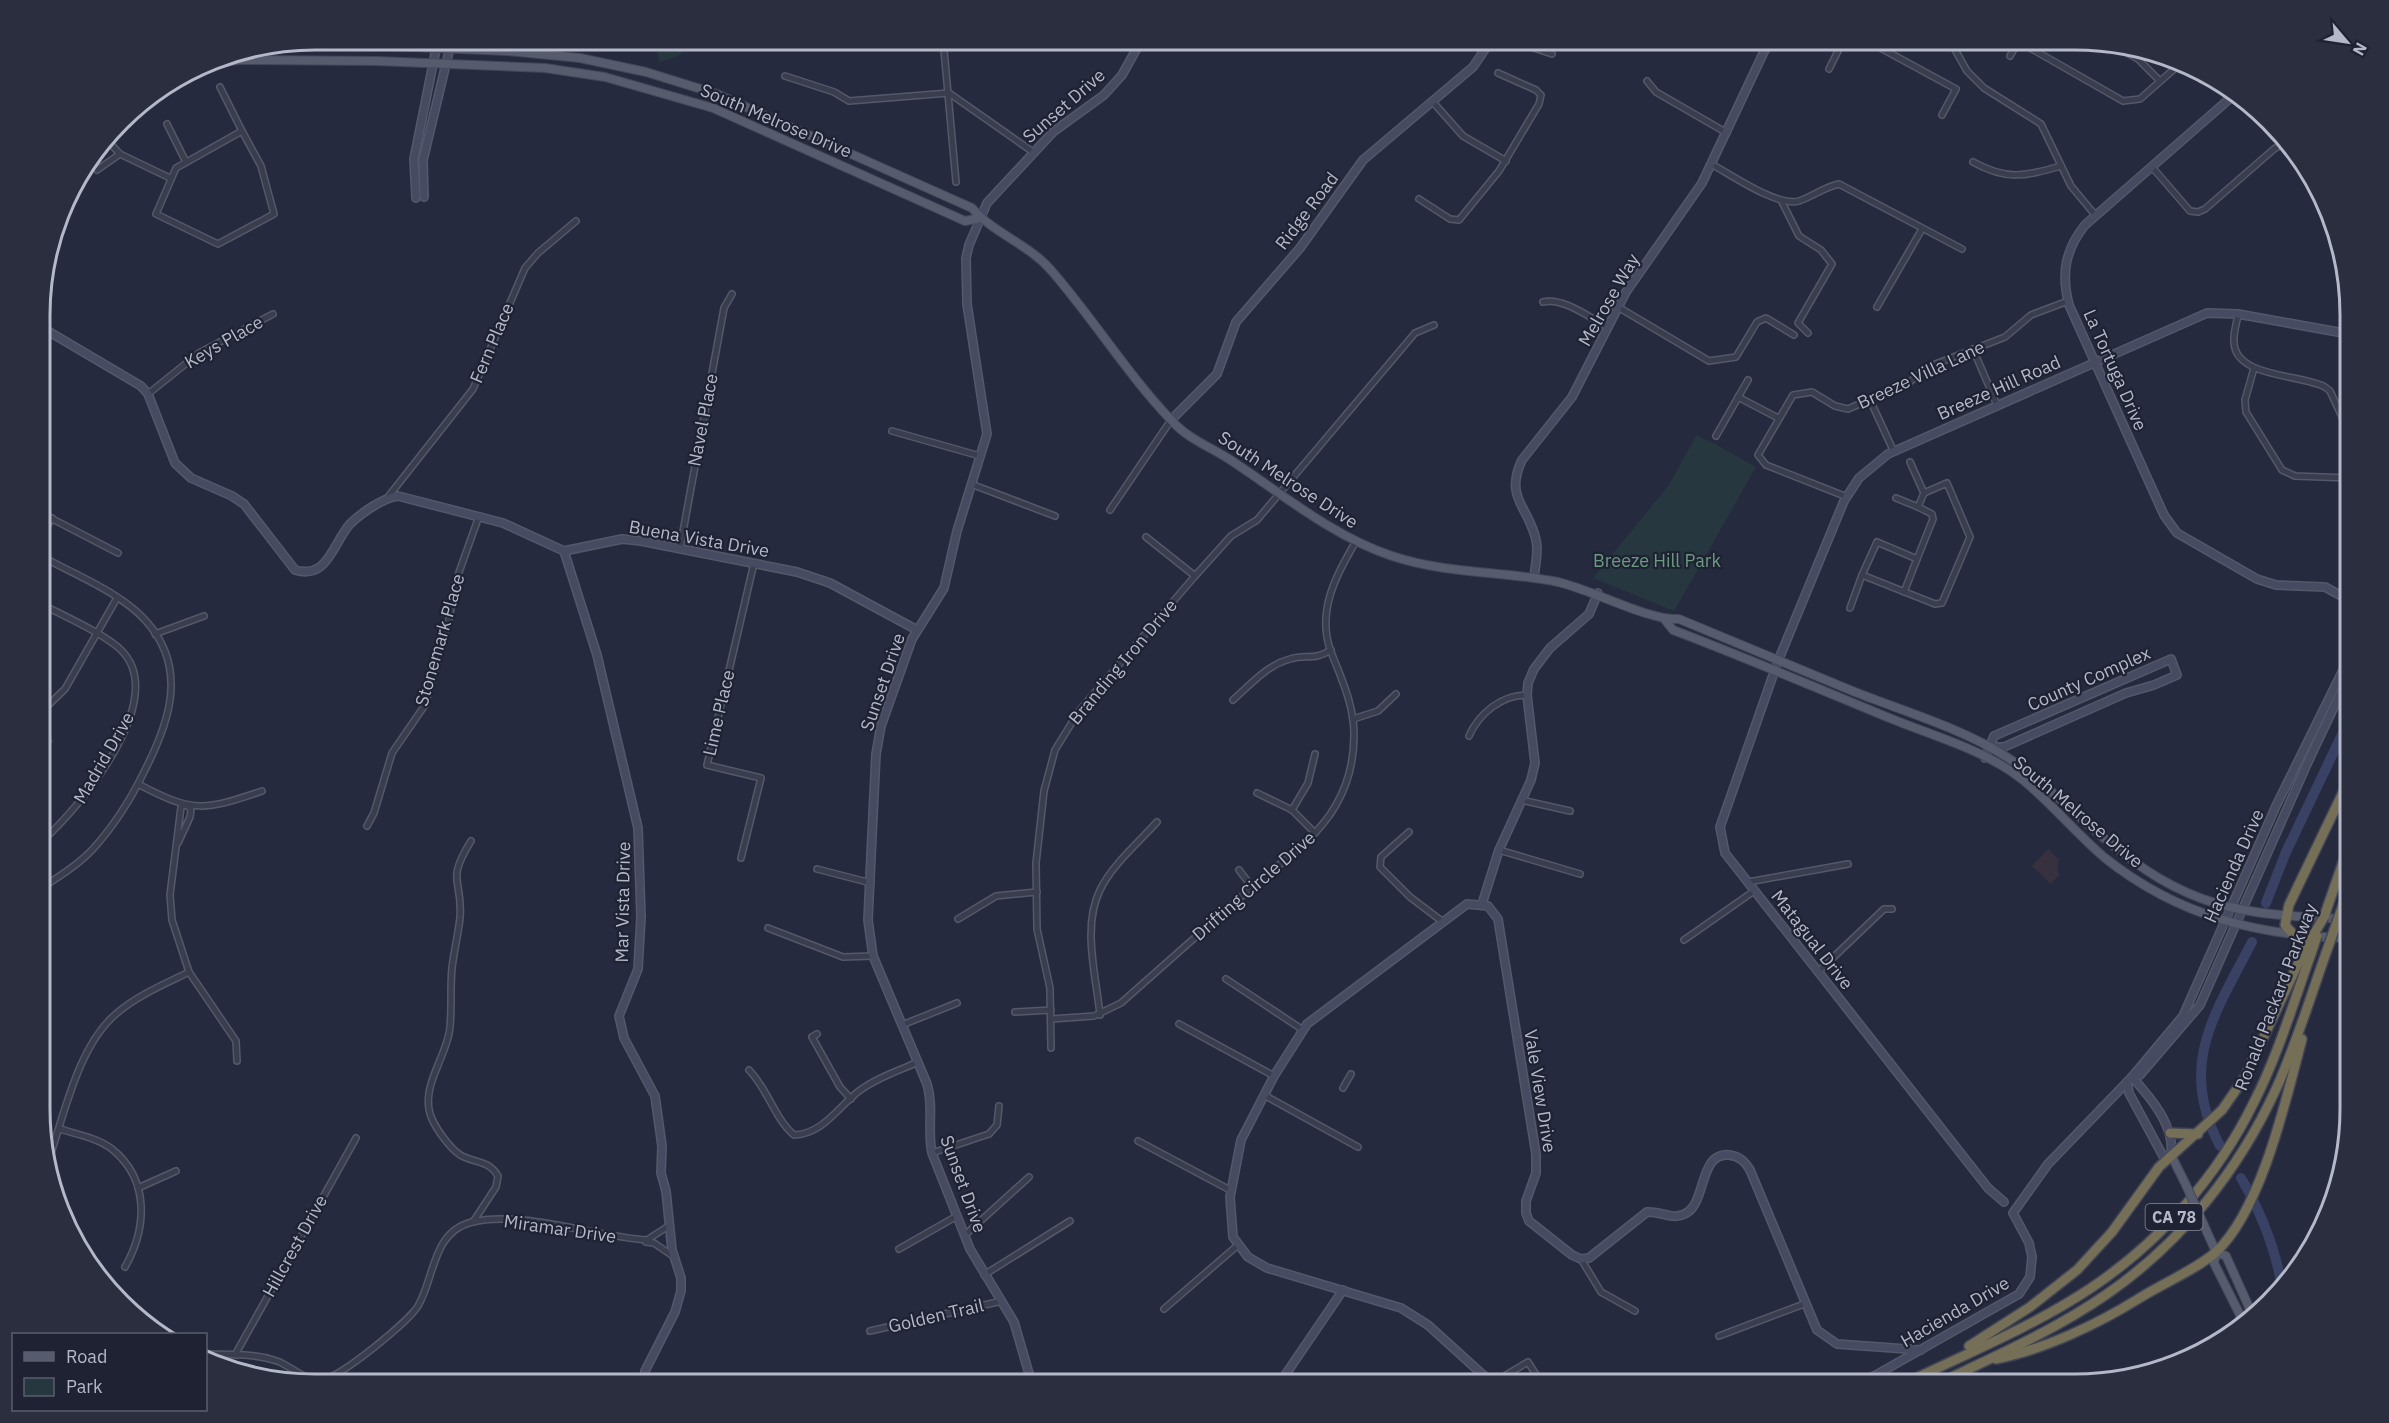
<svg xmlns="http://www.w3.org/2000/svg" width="2389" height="1423" viewBox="0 0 2389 1423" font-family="'IBM Plex Sans',sans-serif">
<rect width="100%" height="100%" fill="#252a3e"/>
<polygon fill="#36303f" points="2048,849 2059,859 2057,871 2060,874 2051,884 2032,866"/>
<g fill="#27373f">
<polygon points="655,39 705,39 676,57 659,62"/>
<path d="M1696,436C1714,441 1738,458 1756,467L1674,611L1593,578L1669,485Z"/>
</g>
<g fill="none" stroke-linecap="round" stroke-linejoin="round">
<g stroke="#394265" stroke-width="10">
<polyline points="2266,903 2286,852 2349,720"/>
<path d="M2220,1146C2177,1065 2215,1014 2252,942"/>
<path d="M2241,1178C2261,1212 2275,1247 2282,1287"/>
</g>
<defs>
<g id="street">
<polyline points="943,39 956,182"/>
<polyline points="1508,39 1552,54"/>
<polyline points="1864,39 1956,89 1942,115"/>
<polyline points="1949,39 1967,71 1984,88 2041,124 2071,186 2096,216"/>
<polyline points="2018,41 2123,101 2140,99 2181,63"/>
<polyline points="2111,44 2138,59 2160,81"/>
<polyline points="2010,56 2019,40"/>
<polyline points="1829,69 1844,39"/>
<polyline points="785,76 834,92 849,101 949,93 1033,152"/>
<polyline points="1647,81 1656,92 1727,133"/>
<polyline points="220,87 242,131 176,168 156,214 218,244 274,214 261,166 242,131"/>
<polyline points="1432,101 1463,136 1506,161"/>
<polyline points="167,124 186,162"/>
<polyline points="107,140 120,154 170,178"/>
<path d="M1973,162C2007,181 2025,176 2061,166"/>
<path d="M1713,165C1733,176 1778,207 1799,201C1814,196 1824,187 1839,184L1962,249"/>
<polyline points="2152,167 2190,211 2198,212 2205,209 2274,149 2286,142"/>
<polyline points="97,170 120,154"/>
<polyline points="1419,199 1450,219 1459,220 1499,171 1539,104 1541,95 1536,90 1498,73"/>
<polyline points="1782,202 1799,236 1821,250 1832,264 1798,323 1808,333"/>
<path d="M1543,302C1563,297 1590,318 1608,327"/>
<polyline points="1618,307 1709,361 1736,357 1757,322 1766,318 1794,335"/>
<polyline points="1877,307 1922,229"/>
<path d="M2238,314C2237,323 2233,333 2234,342C2235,378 2301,374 2325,387L2330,391L2349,432"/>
<polyline points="1973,349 1997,405"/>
<polyline points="2254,368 2245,400 2246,412 2282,470 2295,476 2349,478"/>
<polyline points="148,394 199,353 273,314"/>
<polyline points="1738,397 1778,418"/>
<polyline points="1870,400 1894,452"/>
<polyline points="892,431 980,456"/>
<polyline points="1716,436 1748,380"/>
<polyline points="971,484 1055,516"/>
<polyline points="388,497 473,389 525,268 538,253 576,221"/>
<polyline points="1847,497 1766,465 1758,455 1793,395 1812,392 1835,406 1848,409 1908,383 1933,365 2005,337 2031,315 2068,301"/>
<polyline points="1896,498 1918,507 1924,493 1910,462"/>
<polyline points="1918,507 1932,514 1933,519 1917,559 1877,542 1862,575 1935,604 1942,603 1970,537 1947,483 1924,493"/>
<polyline points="1110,510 1171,420"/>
<polyline points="41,513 118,553"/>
<polyline points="41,537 52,518"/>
<polyline points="1146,537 1195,576"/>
<polyline points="680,548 724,308 732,294"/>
<path d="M41,556C75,575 120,592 146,621C188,668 170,721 145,770C131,799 114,826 92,850C78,865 59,877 41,888"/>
<polyline points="1904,592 1917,559"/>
<path d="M41,604C62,615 105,634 121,650C171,699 79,809 41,842"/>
<polyline points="1850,608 1862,575"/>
<polyline points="155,634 204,616"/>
<path d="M1233,700C1251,684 1267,665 1290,659C1306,654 1314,661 1331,650"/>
<polyline points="41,712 65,689 117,598"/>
<polyline points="1353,719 1378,711 1396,694"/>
<polyline points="41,728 48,741"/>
<path d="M1469,736C1479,713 1502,695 1527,695"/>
<path d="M138,784C193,813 204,811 262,791"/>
<polyline points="1257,793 1292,810 1315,833"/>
<polyline points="1521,800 1570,811"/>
<polyline points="1292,810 1308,783 1315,754"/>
<polyline points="367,826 374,813 392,753 425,705 449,619 457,578 479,516"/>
<polyline points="1409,832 1381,857 1380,867 1410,897 1443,922"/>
<path d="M471,841C445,883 463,878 460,918C458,935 454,951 452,968C450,987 452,1007 450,1027C448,1056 418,1088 432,1119C437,1130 452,1152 464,1157C478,1163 489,1161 498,1176L496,1187L473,1222"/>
<polyline points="178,843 190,817 191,809 187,805 181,807 170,895 172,920 189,972 236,1041 237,1061"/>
<polyline points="1499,850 1580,874"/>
<polyline points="741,858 761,778 707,765 754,563"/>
<polyline points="817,869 871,883"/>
<polyline points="1239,870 1252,887"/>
<polyline points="1748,882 1848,864"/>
<polyline points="958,919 996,896 1037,892"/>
<polyline points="768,928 843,957 873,956"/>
<polyline points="1684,940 1754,891"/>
<polyline points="1819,971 1884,909 1892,909"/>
<polyline points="1226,979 1303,1030"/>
<polyline points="1015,1012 1051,1010"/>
<path d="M1100,1015C1096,975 1082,927 1100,890C1112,865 1138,843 1157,822"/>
<path d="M1051,1019L1094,1016L1121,1003C1165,964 1208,926 1251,888C1281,862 1316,840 1336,805C1348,784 1354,759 1354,735C1354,705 1342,680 1331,652C1316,611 1336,576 1356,541"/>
<polyline points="1179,1024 1274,1076"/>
<polyline points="902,1025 957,1003"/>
<polyline points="817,1034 812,1037 840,1087 851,1099"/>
<polyline points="1051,1048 1050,988 1037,929 1036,863 1044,791 1055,750 1079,711 1195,576 1231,536 1257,520 1415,333 1434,325"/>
<path d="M749,1070C767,1088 775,1119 794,1135C823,1134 838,1107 859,1091C876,1078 898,1071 918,1062"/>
<polyline points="1343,1088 1351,1074"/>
<polyline points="1264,1095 1358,1147"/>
<path d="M60,1129C76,1134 98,1138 112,1149C150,1180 147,1228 125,1267"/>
<polyline points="1138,1141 1230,1190"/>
<polyline points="932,1153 989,1134 997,1125 999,1106"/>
<path d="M48,1162C64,1116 78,1045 117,1013C138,995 165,984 189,972"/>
<polyline points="138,1188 176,1171"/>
<polyline points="965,1235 1029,1177"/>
<polyline points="646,1242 654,1243 673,1256"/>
<polyline points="899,1249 957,1216"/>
<polyline points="1581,1259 1601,1292 1635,1311"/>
<polyline points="984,1275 1070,1221"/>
<polyline points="1164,1309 1238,1245"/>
<polyline points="870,1331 1002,1301"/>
<polyline points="1719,1336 1804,1304"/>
<path d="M206,1354C230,1355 254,1353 277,1361C291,1366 307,1383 322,1380C341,1377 408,1322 418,1306C435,1277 432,1232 472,1222C522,1210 595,1237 647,1240L670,1225"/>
<polyline points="235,1355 356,1138"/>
<polyline points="1493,1383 1528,1362 1542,1384"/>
</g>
<g id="secondary">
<path d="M2235,94L2085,225C2065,250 2061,274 2069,305L2164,515L2177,533L2257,579L2276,585L2325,587L2349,600"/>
<polyline points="424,197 423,160 452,39"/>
<polyline points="416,198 414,159 438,39"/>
<path d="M41,327L141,386L148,394L175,463L191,478L232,496L244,504L295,570C328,580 333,543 350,524C361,513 383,498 398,496L503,523L564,551L622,539L641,541L797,572L830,583L917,630"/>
<polyline points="1171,420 1217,374 1236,322 1300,248 1363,160 1473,67 1492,39"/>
<polyline points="564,551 597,655 638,828 641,917 638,969 619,1016 624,1038 655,1096 662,1146 661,1173 666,1191 672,1250 681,1278 681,1291 675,1312 645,1371 644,1384"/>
<path d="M1534,578C1535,565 1539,552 1536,540C1529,507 1504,498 1522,460L1572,397L1626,292L1702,183L1770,39"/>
<polyline points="1985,758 1994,736 2171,659 2177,675 2154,685 2126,693 2004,747 1991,747"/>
<polyline points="1482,904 1499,850 1531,780 1535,763 1527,695 1528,683 1534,669 1550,648 1589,614 1598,593"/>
<polyline points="2132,1077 2140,1075 2200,1005 2307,764 2349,675"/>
<path d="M2127,1082L2129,1093L2163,1156L2171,1155C2175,1126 2151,1098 2132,1077"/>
<polyline points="2004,1202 1988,1188 1725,853 1720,827 1778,661 1844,501 1859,478 1888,454 2207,313 2238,314 2349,334"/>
<path d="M1032,1384L1014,1322L970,1249L932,1153C927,1130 934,1107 927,1084L873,956L868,920L871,856L876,754L881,726L912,639L944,588L957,531L987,434L967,304L966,258L969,245L987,203L1053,132L1104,95L1122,75L1142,39"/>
<polyline points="1279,1384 1343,1290"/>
<path d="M1493,1384L1428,1325L1401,1308L1267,1268L1248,1257L1233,1237L1230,1197L1241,1140L1274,1076L1307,1024L1467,904L1488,906L1498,919L1536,1154V1173L1526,1201V1213L1529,1221L1572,1255L1581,1259L1589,1258L1647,1212C1662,1211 1674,1222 1688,1212C1706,1199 1700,1152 1729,1155C1740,1156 1745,1162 1750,1170L1817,1330L1837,1344L1921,1350"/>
<polyline points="1860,1384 2019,1294 2030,1277 2032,1257 2029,1243 2013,1213 2048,1164 2132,1077 2183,1016 2276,806 2349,658"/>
</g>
<g id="primary">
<path d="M297,42L507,51L580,58L646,72L717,94L972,208C993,233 1028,244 1050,269C1093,318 1127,374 1172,421C1187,438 1210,447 1229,459C1281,493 1332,536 1392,556C1446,574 1503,571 1558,582C1593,590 1649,621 1679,619C1738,643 1796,668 1855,692C1903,711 1961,728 2005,756C2039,777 2068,808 2099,834C2186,909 2239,915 2349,919"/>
<polyline points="194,69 208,64 239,60 377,61 545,68 605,77 713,108 965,221 980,218"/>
<path d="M1665,620L1673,630C1747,658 1819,689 1892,719C1931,735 1977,748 2012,772C2044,794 2074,832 2105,858C2178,916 2258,936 2349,938"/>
<polyline points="2171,1155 2186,1185"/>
<polyline points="2207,1232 2216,1252 2214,1263 2244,1323"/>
<polyline points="2216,1252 2226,1256 2253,1316"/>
</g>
<g id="highway">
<polyline points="2344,902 2349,887"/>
<polyline points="2324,917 2349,845"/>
<polyline points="2292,933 2285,925 2289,905 2349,780"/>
<polyline points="2170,1133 2198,1134"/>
<polyline points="1969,1346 2030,1307 2077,1270 2112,1232 2159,1167 2222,1110 2245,1077 2304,951"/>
<path d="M1996,1359C2043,1350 2098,1324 2138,1299C2163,1283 2194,1271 2216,1252C2262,1209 2286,1099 2302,1039"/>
<path d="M1906,1383C1968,1353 2034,1326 2091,1288C2160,1242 2218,1176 2254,1102C2278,1055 2293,1004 2311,954"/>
<path d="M1939,1383C1996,1356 2055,1330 2107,1294C2181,1243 2239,1170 2276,1089C2296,1045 2310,998 2326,953"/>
</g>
</defs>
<use href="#street" stroke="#545869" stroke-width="8"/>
<use href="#secondary" stroke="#545869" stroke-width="10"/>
<use href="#primary" stroke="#424657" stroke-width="10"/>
<use href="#highway" stroke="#414556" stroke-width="12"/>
<use href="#street" stroke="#393d4e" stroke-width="5"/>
<use href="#secondary" stroke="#474b61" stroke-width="7"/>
<use href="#primary" stroke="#575b6e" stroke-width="8"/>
<use href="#highway" stroke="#746f56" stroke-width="9"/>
<defs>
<polyline id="primary-bridge" points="2186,1185 2207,1232"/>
<g id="highway-bridge">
<polyline points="2304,951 2324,917"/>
<polyline points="2326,953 2344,902"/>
<polyline points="2311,954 2317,936"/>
</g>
</defs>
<use href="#primary-bridge" stroke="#424657" stroke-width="10" stroke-linecap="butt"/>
<use href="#highway-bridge" stroke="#414556" stroke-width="12" stroke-linecap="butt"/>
<use href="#primary-bridge" stroke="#575b6e" stroke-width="8"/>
<use href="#highway-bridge" stroke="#746f56" stroke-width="9"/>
</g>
<g text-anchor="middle" stroke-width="4.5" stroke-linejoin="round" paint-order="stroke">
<rect fill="#1e2233" stroke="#888b9c" stroke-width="1.5" x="2145.5" y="1204" width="57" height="26" rx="4.5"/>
<g font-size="16" font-weight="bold" fill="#b5b8c9">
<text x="2174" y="1223">CA 78</text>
</g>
<g font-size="18" fill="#b5b8c9" stroke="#1e2233">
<text transform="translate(1064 106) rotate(-41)" y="6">Sunset Drive</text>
<text transform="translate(776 121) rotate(23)" y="6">South Melrose Drive</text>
<text transform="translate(1307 211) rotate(-53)" y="6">Ridge Road</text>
<text transform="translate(1609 300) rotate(-60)" y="6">Melrose Way</text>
<text transform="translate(224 342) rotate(-30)" y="6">Keys Place</text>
<text transform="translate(492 343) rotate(-67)" y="6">Fern Place</text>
<text transform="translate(2115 370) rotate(66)" y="6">La Tortuga Drive</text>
<text transform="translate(1921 375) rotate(-25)" y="6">Breeze Villa Lane</text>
<text transform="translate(1999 388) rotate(-24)" y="6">Breeze Hill Road</text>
<text transform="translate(703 420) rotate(-79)" y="6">Navel Place</text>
<text transform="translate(1288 480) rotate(33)" y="6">South Melrose Drive</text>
<text transform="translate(699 539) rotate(10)" y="6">Buena Vista Drive</text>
<text transform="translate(440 640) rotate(-74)" y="6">Stonemark Place</text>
<text transform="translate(1123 662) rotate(-50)" y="6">Branding Iron Drive</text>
<text transform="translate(2089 679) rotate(-24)" y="6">County Complex</text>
<text transform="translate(883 682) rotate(-71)" y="6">Sunset Drive</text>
<text transform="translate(719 713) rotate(-77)" y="6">Lime Place</text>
<text transform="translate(104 758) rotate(-60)" y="6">Madrid Drive</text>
<text transform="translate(2078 812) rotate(40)" y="6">South Melrose Drive</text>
<text transform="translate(2234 866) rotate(-66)" y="6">Hacienda Drive</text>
<text transform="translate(1254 886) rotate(-41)" y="6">Drifting Circle Drive</text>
<text transform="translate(623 902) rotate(-89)" y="6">Mar Vista Drive</text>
<text transform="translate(1812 940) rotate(52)" y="6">Matagual Drive</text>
<text transform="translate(2276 997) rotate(-69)" y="6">Ronald Packard Parkway</text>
<text transform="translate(1540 1091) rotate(81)" y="6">Vale View Drive</text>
<text transform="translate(963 1184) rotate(70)" y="6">Sunset Drive</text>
<text transform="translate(560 1229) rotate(8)" y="6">Miramar Drive</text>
<text transform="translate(295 1246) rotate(-61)" y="6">Hillcrest Drive</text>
<text transform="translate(1955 1312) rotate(-30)" y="6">Hacienda Drive</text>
<text transform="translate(936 1316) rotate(-13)" y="6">Golden Trail</text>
</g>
<g font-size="18" fill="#6c9a80" stroke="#1e2233">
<text x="1657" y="567">Breeze Hill Park</text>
</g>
</g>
<path d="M0 0H2389V1423H0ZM315 50H2075A265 265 0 0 1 2340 315V1109A265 265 0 0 1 2075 1374H315A265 265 0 0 1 50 1109V315A265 265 0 0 1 315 50Z" fill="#2a2e3f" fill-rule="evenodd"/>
<path fill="none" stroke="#b5b8c9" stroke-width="3" d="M315 50H2075A265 265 0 0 1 2340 315V1109A265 265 0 0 1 2075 1374H315A265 265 0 0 1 50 1109V315A265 265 0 0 1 315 50Z"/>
<rect x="12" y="1333" width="195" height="78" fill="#1e2233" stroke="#5a5e6f" stroke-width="1.5"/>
<rect x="24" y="1352" width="30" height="9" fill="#575b6e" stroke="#5a5e6f" stroke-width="1.5"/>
<text x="66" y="1363" font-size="18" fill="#b5b8c9">Road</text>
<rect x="24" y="1378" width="30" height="18" fill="#27373f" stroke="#5a5e6f" stroke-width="1.5"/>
<text x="66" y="1393" font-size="18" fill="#b5b8c9">Park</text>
<g transform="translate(2347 42) rotate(119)" stroke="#1e2233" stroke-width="4.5" paint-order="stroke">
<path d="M0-4.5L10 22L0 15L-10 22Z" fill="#b5b8c9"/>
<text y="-9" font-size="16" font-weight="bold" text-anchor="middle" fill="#b5b8c9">N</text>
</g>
</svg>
